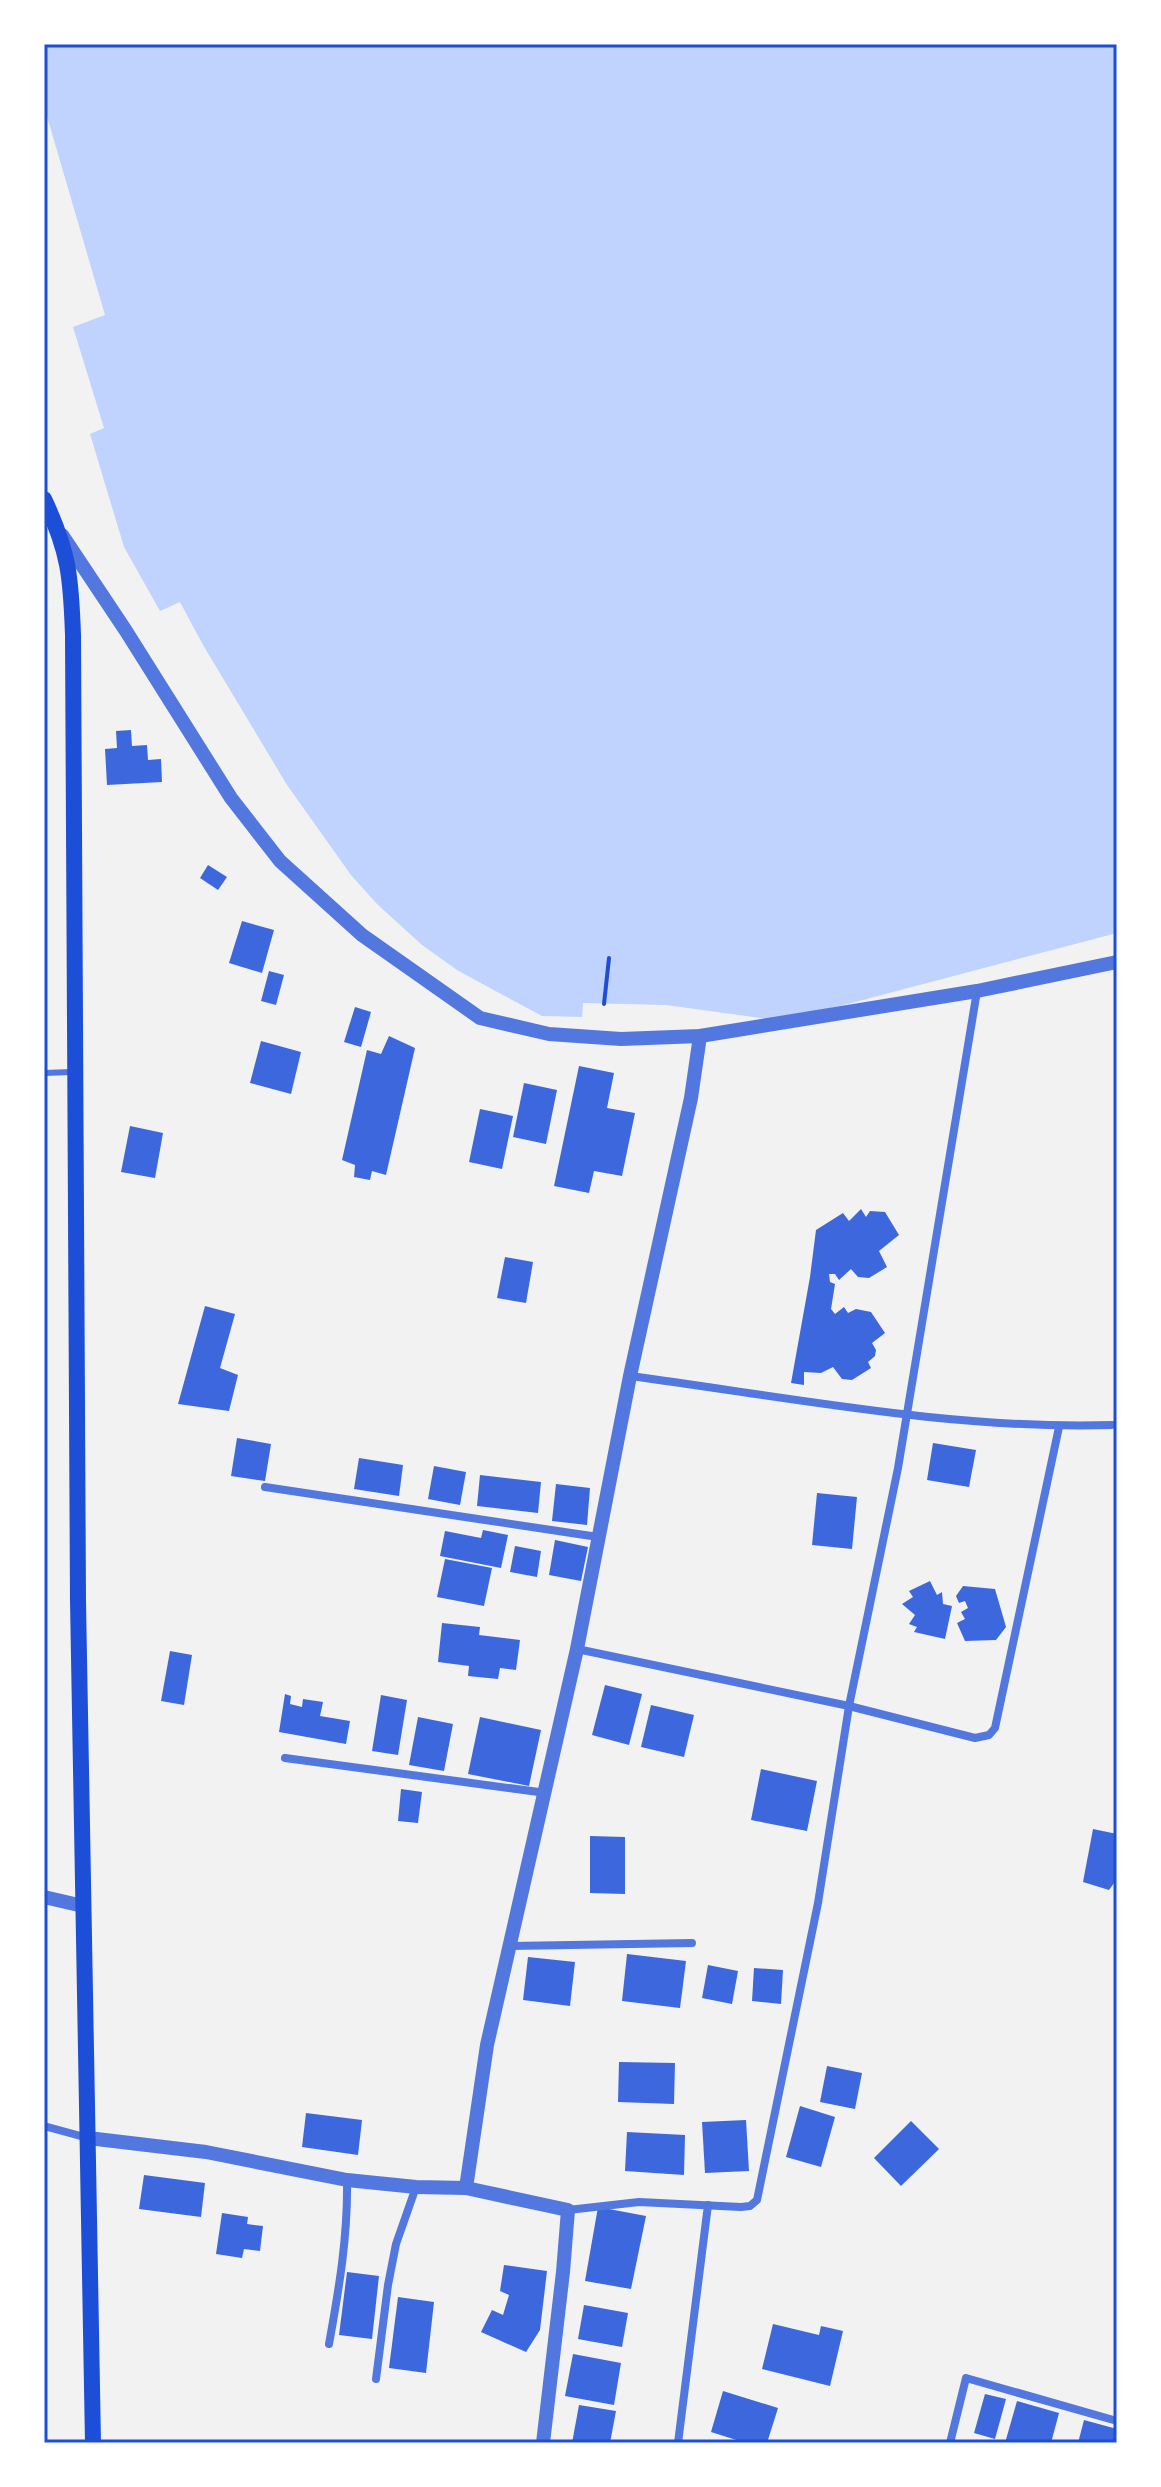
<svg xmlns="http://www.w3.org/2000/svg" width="1161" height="2487" viewBox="0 0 1161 2487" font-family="'Noto Serif',serif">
<rect width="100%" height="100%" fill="#f2f2f2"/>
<polygon fill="#bfd3fe" points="44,44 1117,44 1117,933 840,1006 788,1017 768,1019 666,1005 583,1003 582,1017 542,1016 488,987 457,970 422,945 377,904 351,875 287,785 203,645 180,602 160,611 124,547 90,434 104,428 73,327 105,315 44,106"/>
<g fill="#3d67dc">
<polygon points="131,730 132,746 147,745 148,760 161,759 162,782 107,785 105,749 117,748 116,731"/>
<polygon points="208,865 227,877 218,890 200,878"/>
<polygon points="242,921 274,930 262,973 229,963"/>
<polygon points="269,971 284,975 276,1005 261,1001"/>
<polygon points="355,1007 371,1012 361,1047 344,1042"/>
<polygon points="389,1036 415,1048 386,1175 372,1171 370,1180 354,1177 355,1165 342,1160 367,1050 381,1054"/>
<polygon points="261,1041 301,1052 291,1094 250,1083"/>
<polygon points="579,1066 614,1073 607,1108 635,1113 622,1176 594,1171 589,1193 554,1186"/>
<polygon points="524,1083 557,1090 546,1144 513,1137"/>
<polygon points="480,1109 513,1116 502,1169 469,1162"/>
<polygon points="130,1126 163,1133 155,1178 121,1172"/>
<polygon points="861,1209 866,1217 870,1211 885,1212 899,1235 879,1251 887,1267 869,1278 858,1277 851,1269 839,1280 835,1274 829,1274 830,1282 835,1284 831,1309 835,1314 844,1307 848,1313 856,1309 871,1312 885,1333 872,1343 876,1350 875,1356 868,1362 871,1368 852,1380 842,1379 833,1367 821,1373 804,1372 804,1385 791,1383 810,1277 816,1230 843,1213 849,1221"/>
<polygon points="505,1257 533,1262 526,1303 497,1298"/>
<polygon points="205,1306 235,1314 220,1368 238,1375 229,1411 178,1404"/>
<polygon points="237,1438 271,1444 265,1481 231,1476"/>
<polygon points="933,1443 976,1450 969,1487 927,1480"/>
<polygon points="359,1458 403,1465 399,1496 354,1489"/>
<polygon points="434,1466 466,1472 460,1505 428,1499"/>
<polygon points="480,1475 541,1482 538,1513 477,1506"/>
<polygon points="556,1484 590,1488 587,1525 552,1521"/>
<polygon points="817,1493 857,1497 852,1549 812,1545"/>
<polygon points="483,1530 508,1535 501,1568 440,1556 445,1531 481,1538"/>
<polygon points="555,1540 588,1547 581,1581 549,1575"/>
<polygon points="515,1546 541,1551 537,1577 510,1572"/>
<polygon points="445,1559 492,1568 484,1606 437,1597"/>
<polygon points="930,1581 937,1595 942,1592 943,1604 952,1606 945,1639 914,1632 917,1627 909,1624 915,1615 902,1604 913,1597 909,1591"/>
<polygon points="963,1586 995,1589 1006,1627 996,1640 965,1641 957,1623 965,1619 961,1612 968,1608 965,1601 959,1603 956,1596"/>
<polygon points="442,1623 480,1627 479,1635 520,1640 516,1670 500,1668 498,1679 468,1676 469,1666 438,1662"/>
<polygon points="170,1651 192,1655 184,1705 161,1701"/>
<polygon points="605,1685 642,1694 629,1745 592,1735"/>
<polygon points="285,1694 291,1696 290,1704 302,1707 303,1699 323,1702 320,1716 350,1721 346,1744 279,1732"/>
<polygon points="381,1695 407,1700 398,1755 372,1751"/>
<polygon points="651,1705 694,1715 684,1757 641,1747"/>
<polygon points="418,1717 453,1724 444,1771 409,1765"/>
<polygon points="480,1717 541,1730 529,1786 468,1774"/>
<polygon points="761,1769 817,1781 807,1831 751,1820"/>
<polygon points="401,1789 422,1792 418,1823 398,1821"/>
<polygon points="1093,1829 1117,1834 1117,1879 1109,1890 1083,1882"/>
<polygon points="590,1836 625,1837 625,1894 590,1893"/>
<polygon points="627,1954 686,1961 680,2008 622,2001"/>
<polygon points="528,1957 575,1962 570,2006 523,2000"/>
<polygon points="708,1965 738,1971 732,2004 702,1998"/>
<polygon points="754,1968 783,1970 781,2004 752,2001"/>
<polygon points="619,2062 675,2063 674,2104 618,2102"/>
<polygon points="827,2066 862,2073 855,2109 820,2102"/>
<polygon points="800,2106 835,2117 821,2167 786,2157"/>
<polygon points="306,2113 362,2120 358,2155 302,2147"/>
<polygon points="746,2120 749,2171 705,2173 702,2122"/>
<polygon points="911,2121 939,2149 901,2186 874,2158"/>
<polygon points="627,2132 685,2135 684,2175 625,2171"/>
<polygon points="144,2175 205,2183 201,2217 139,2209"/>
<polygon points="598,2207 646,2216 631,2289 585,2281"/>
<polygon points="222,2213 248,2217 247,2224 263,2226 260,2251 244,2249 242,2258 216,2254"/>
<polygon points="504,2265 547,2271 540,2330 526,2352 481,2332 492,2310 503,2315 509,2295 500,2291"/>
<polygon points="347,2272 379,2276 372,2339 339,2335"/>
<polygon points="398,2297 434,2302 426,2373 389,2368"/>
<polygon points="584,2305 628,2313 622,2347 578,2339"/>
<polygon points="773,2324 819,2335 821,2326 843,2331 830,2386 762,2369"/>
<polygon points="573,2354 621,2363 614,2405 565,2396"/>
<polygon points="723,2391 778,2408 767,2443 746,2443 711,2432"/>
<polygon points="985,2394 1006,2399 995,2439 974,2433"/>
<polygon points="1017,2401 1059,2413 1051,2443 1005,2443"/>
<polygon points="579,2405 616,2411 610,2443 572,2443"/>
<polygon points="1084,2420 1117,2429 1117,2443 1078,2443"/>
</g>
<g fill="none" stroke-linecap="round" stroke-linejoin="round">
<polyline stroke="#1d4ed8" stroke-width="4" points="604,1004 609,958"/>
<polyline stroke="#5277de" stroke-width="6" points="44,1073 72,1072"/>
<g stroke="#5277de" stroke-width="8">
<path d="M630,1376C788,1397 953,1430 1112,1425"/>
<polyline points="265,1487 598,1537"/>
<polyline points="577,1649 849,1706 975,1738 989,1735 995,1728 1059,1427"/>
<polyline points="285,1758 546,1793"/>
<polyline points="510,1946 692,1943"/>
<polyline points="44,2126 88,2138"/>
<polyline points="568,2210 639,2202 741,2207 750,2206 757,2200 818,1903 849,1706 898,1468 977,991"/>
<path d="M329,2344C339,2289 348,2236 347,2180"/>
<polyline points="376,2379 388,2285 396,2244 416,2187"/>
<polyline points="678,2443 708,2205"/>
<polyline points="950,2443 966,2378 1117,2421"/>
</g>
<g stroke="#5277de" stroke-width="14">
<polyline points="62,535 126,631 231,798 280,861 362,935 480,1018 549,1034 621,1039 700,1036 977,991 1117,962"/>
<polyline points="44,1897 83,1906"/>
<polyline points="88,2138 206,2152 347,2180 416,2187 466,2188 568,2210 563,2272 543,2443"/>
<polyline points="466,2188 487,2045 577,1649 630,1376 691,1098 700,1036"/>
</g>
<path stroke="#1d4ed8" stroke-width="16" d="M44,499C69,552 71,577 73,635L78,1601L93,2443"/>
</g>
<rect width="1161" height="2487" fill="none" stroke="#ffffff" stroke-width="92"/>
<rect x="46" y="46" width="1069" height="2395" fill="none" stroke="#1d4ed8" stroke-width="3"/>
</svg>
